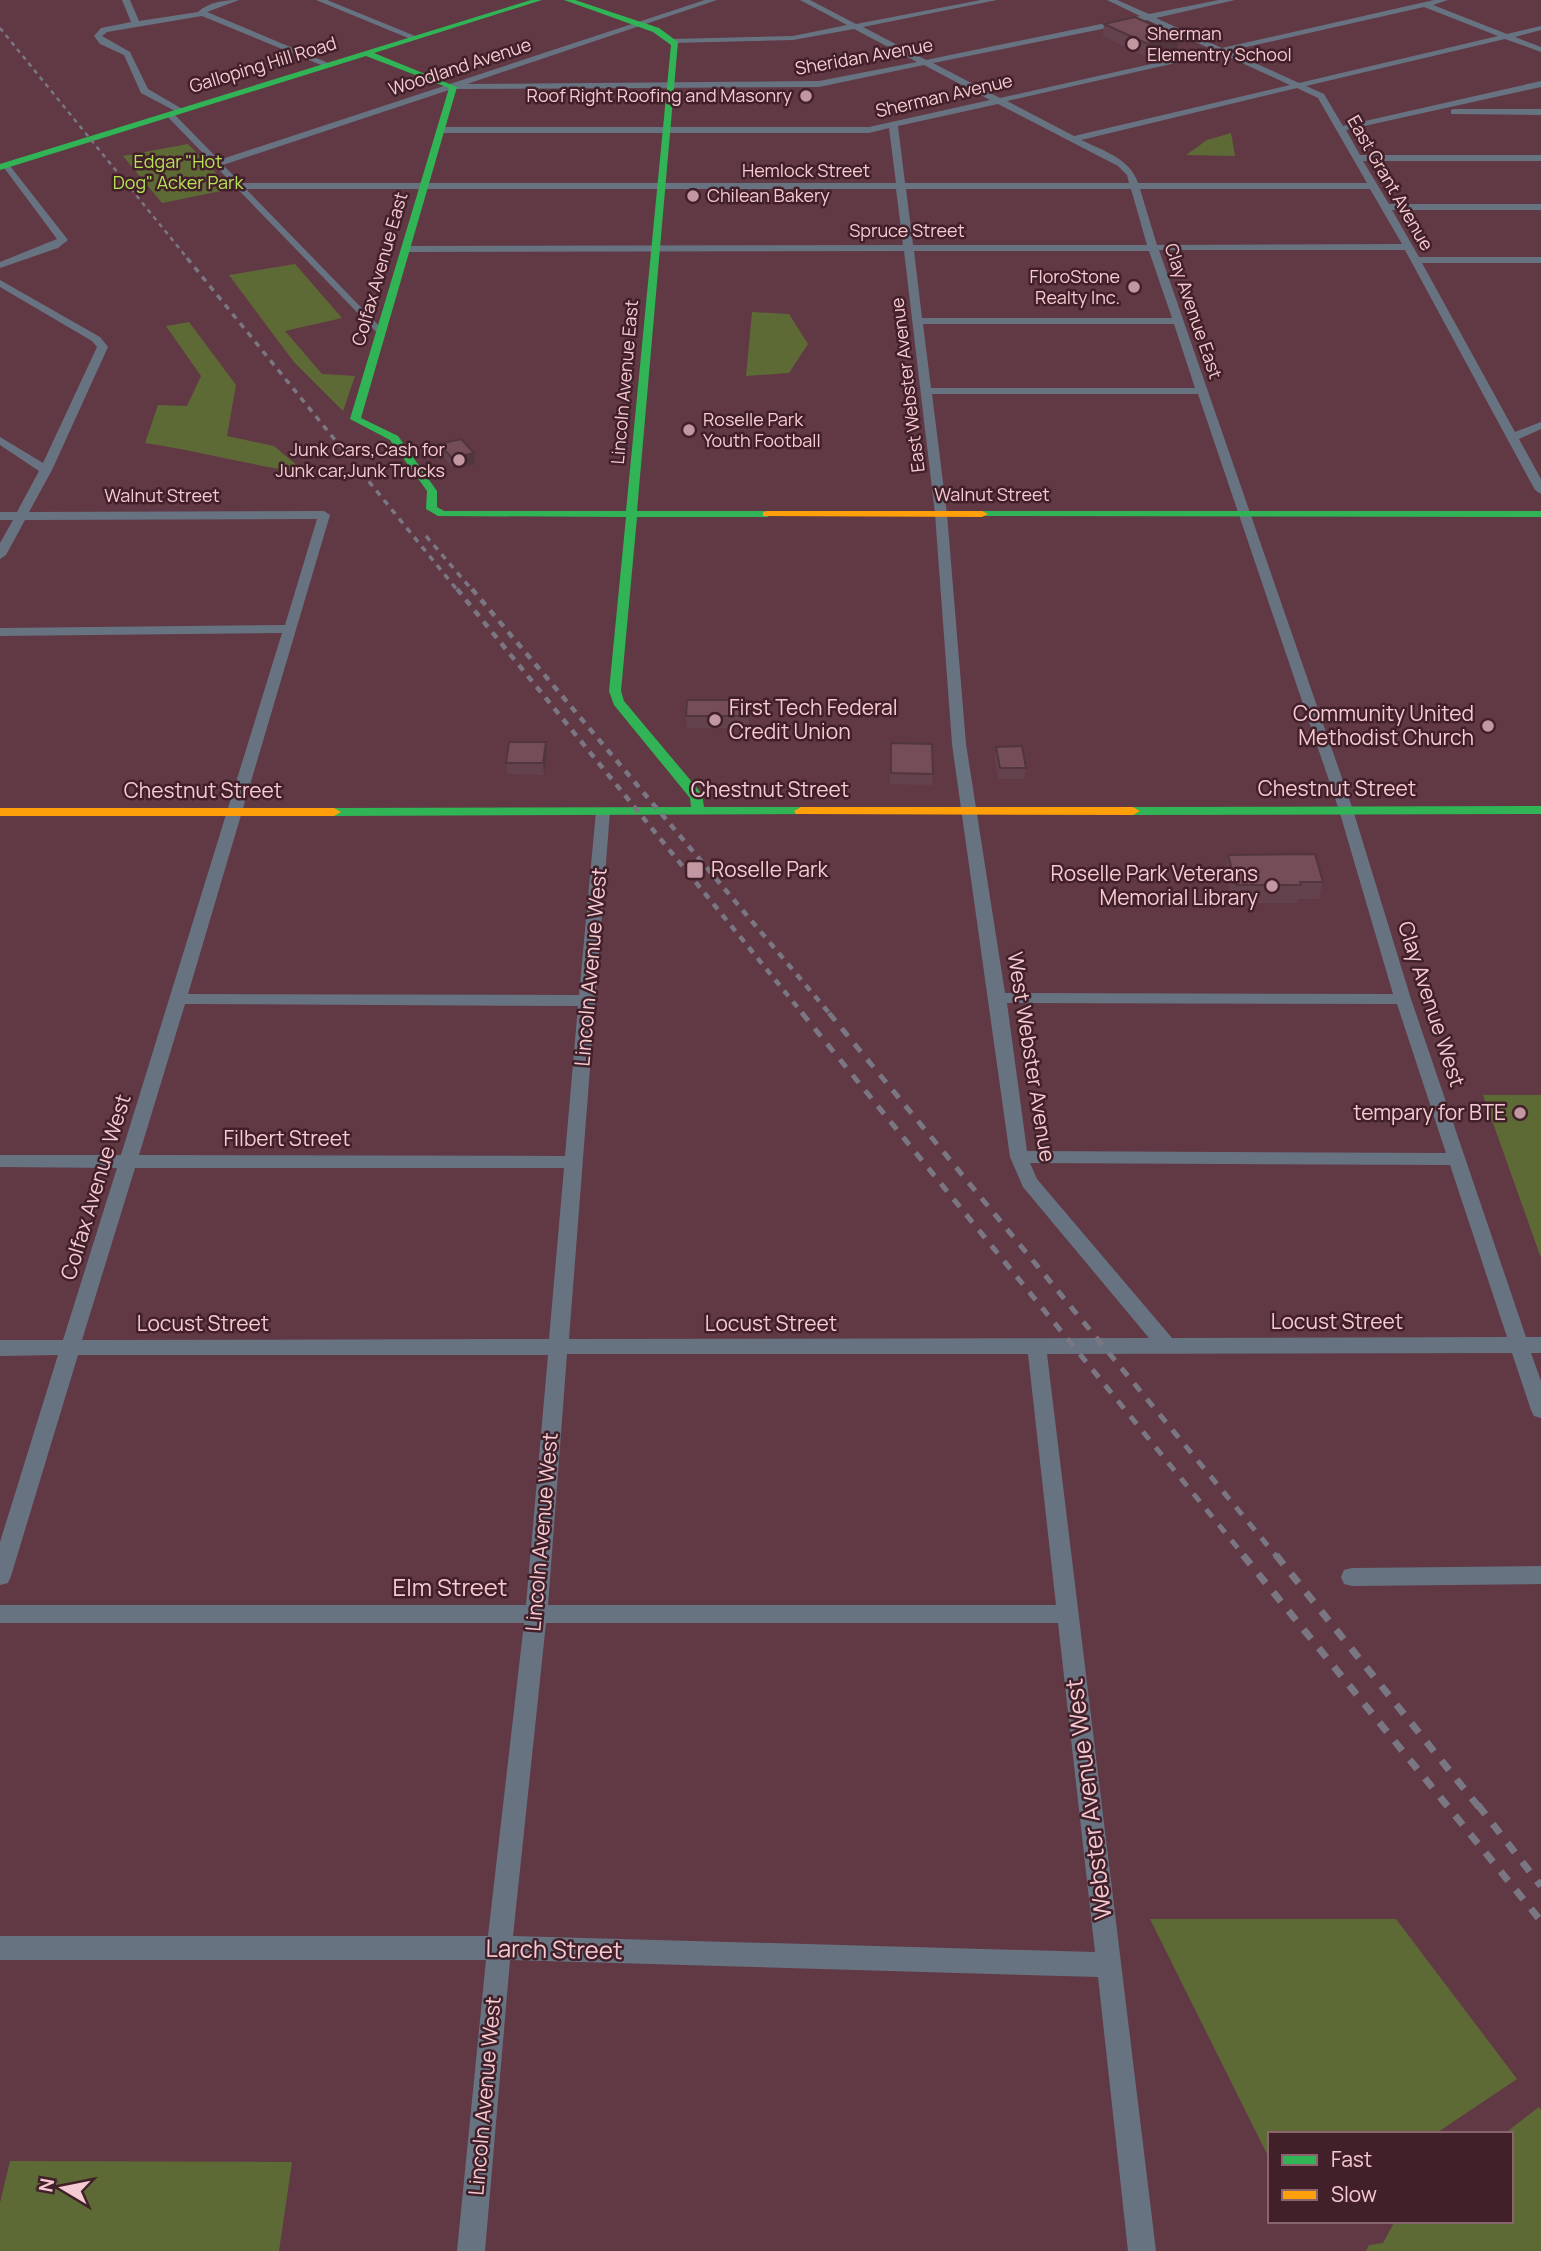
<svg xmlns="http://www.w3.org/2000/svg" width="1541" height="2251" viewBox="0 0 1541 2251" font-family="Manrope,sans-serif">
<rect width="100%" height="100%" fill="#613945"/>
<g fill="#5e6a35">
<polygon points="1231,133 1235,156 1186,155 1207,140"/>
<polygon points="188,144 231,189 162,203 123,156"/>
<polygon points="295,264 342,318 285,331 322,374 355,376 343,411 294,362 229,275"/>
<polygon points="752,312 789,314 808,344 789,373 746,376"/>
<path d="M189,322L236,385L227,436L274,446L306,473C252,466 200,451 145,443L158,405L187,406L201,376L166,326Z"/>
<polygon points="1483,1095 1541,1095 1541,1258"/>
<polygon points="1150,1919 1396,1919 1517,2079 1435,2134 1270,2134 1270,2160"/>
<polygon points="1539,2107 1541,2110 1541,2251 1366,2251 1369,2245 1383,2243 1395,2221 1511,2221 1511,2134 1504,2134"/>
<polygon points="10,2161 292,2162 279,2251 0,2251 0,2203"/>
</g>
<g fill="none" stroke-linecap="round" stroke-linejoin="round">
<g fill="#687382" fill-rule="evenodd">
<path d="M122,0H130L139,21L198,12C209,2 224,0 239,0L207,12L333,65L326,67L202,16L107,32L102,36L130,52L148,89L184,110L177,112L141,93L124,55L100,44L94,36L101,28L131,22Z"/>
<polygon points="316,0 327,0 420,38 413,40"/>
<path d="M705,0H717L467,84L819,81L917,62L854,29L793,40L672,43L668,41L672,39L793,36L847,25L800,0H810L856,24L981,0H997L863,27L926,60L1140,16L1107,0H1117L1149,14L1219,0H1235L1156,18L1222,48L1434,0H1448L1433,5L1507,34L1541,26V30L1515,37L1541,47V52L1505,39L1306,86L1324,94L1343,126L1541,81V87L1346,130L1360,155H1541V161H1363L1389,204H1541V210H1392L1419,257H1541V263H1422L1515,432L1541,422V429L1519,439L1541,479V494L1535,490L1405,250H1159L1353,810L1411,999L1526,1337H1541V1353H1531L1541,1381V1418L1534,1416L1531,1410L1512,1353L1047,1354L1156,2251H1128L1098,1977L510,1960L485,2251H457L486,1960H0V1936H488L524,1623H0V1605H526L548,1355H78L11,1576L8,1583L0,1585V1542L58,1355L0,1356V1340H63L117,1168L0,1167V1155H121L282,633L0,636V628L285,625L317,519L25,520L6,555L0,559V543L13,520H0V512H17L39,471L0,445V437L43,463L97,347L92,341L0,287V280L100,337L108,347L52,470L29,512L324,511L330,515L188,994L579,995L596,811L598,808H608L610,811L569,1339L1149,1338L1023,1187L1010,1157L952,744L935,514L904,251L406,252L401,249L406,246L903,245L896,189H246L385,332V336L381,337L165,114L172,112L219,160ZM1424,7L1498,36L1299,83L1229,51ZM1147,20L1213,50L1000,98L933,63ZM1220,53L1290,85L1074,136L1007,101ZM924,65L990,100L869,127H440L436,130L440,133H869L889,128L896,183H241L223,165L452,89L819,87ZM1297,88L1318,98L1367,183H1138C1131,159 1102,150 1081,140ZM998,104L1118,166L1127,175L1129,183H905L898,126ZM906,189H1131L1147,245H913ZM1140,189H1370L1402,244L1157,245ZM914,251H1149L1172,318H922ZM923,324H1174L1195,388H931ZM932,394H1198L1339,810L1393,994L1005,993L966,744L947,514ZM1007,1003L1397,1004L1446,1153L1027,1151ZM185,1004L578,1006L565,1156L139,1155ZM1030,1163L1450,1165L1507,1337L1172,1338L1037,1179ZM135,1168H564L549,1339L82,1340ZM567,1354H1028L1056,1605H548ZM546,1623H1058L1095,1952L513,1936Z"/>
<polygon points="1454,109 1541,109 1541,115 1451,114 1451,110"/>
<polygon points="7,162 68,240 58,248 0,268 0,262 57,239 2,165"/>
<polygon points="1541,1566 1541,1584 1352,1586 1344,1584 1341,1577 1344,1570 1352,1568"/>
</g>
<g fill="#30b455" fill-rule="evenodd">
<polygon points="531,0 542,0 374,53 457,87 361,418 398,436 437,491 437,507 444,511 626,511 671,45 653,32 564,0 575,0 659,28 678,42 637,511 767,511 773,514 767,517 637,517 621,691 624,701 702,794 704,807 801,807 808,811 806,814 334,816 327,812 334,808 691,807 690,798 614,705 609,691 626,517 438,516 426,509 427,491 390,440 350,419 449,88 366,56 0,170 0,164"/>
<polygon points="982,511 1541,511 1541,517 978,516 976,514"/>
<polygon points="1541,806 1541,814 1133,815 1126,811 1133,807"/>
</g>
<g fill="#ff9f0a" fill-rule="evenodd">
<polygon points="767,511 982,511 988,514 982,517 763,516 763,512"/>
<polygon points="801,807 1133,807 1140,811 1133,815 796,814 794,811"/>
<polygon points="0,808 334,808 341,812 334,816 0,816"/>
</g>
<polyline stroke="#7a7783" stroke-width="2.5" stroke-dasharray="4.5 4.5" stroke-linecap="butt" points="0,28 188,259"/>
<g stroke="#7a7783" stroke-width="3.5" stroke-dasharray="6 6" stroke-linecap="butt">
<polyline points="187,258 458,591"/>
<polyline points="426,536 473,591"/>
</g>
<g stroke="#7a7783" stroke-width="4.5" stroke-dasharray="7 7" stroke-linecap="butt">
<polyline points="457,589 803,1014"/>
<polyline points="472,589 830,1014"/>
</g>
<g stroke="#7a7783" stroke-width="5" stroke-dasharray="10 10" stroke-linecap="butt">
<polyline points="802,1013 1245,1557"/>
<polyline points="829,1013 1277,1557"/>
</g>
<g stroke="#7a7783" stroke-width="7" stroke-dasharray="12 12" stroke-linecap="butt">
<polyline points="1243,1555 1541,1921"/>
<polyline points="1276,1555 1482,1811"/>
<polyline points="1478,1805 1541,1886"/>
</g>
</g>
<g fill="#64424d">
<polygon points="1104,24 1179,37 1177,50 1146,57 1103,36"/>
<polygon points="439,444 474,453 475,464 453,469 441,454"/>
<polygon points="749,700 749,728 687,728 686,716"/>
<polygon points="891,743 933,774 932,785 890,784"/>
<polygon points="996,747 1026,768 1024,779 998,779 995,758"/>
<polygon points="547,753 544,775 507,774 506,763"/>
<polygon points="1228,855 1323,882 1319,899 1298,899 1297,903 1233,903 1225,872"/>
</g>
<g fill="#51363e">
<polygon points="1179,37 1177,50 1146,57 1148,44"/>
<polygon points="474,453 475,464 453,469 452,458"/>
<polygon points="546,742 547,753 544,775 543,763"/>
</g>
<g fill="#744d59" stroke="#51363e" stroke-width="2">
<polygon points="1135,17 1179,37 1148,44 1104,24"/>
<polygon points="461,439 474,453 452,458 439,444"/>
<polygon points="687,700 749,700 749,716 686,716"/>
<polygon points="509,742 546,742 543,763 506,763"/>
<polygon points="891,743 932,744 933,774 891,773"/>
<polygon points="1022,746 1026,768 1000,768 996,747"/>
<polygon points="1315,854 1323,882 1300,882 1301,885 1236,885 1228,855"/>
</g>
<g fill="#c297a1" stroke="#422029" stroke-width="2.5">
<circle cx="1133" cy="44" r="7"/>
<circle cx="806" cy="96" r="7"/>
<circle cx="693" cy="196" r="7"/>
<circle cx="1134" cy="287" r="7"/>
<circle cx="689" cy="430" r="7"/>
<circle cx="459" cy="460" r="7"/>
<circle cx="715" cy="720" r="7"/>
<circle cx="1488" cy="726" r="7"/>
<rect x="686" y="861" width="18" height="18" rx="3.5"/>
<circle cx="1272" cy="886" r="7"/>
<circle cx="1520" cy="1113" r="7"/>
</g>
<g text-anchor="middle" stroke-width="5" stroke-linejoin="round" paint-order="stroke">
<g font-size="18" fill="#f6cad2" stroke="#422029" text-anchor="start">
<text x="1147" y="40">Sherman<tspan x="1147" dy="21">Elementry School</tspan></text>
<text x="792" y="102" text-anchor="end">Roof Right Roofing and Masonry</text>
<text x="707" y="202">Chilean Bakery</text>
<text x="1120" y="283" text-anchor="end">FloroStone<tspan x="1120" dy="21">Realty Inc.</tspan></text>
<text x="703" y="426">Roselle Park<tspan x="703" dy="21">Youth Football</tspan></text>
<text x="445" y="456" text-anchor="end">Junk Cars,Cash for<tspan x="445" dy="21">Junk car,Junk Trucks</tspan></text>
</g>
<g font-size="18" fill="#f6cad2" stroke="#422029">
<text transform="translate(864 57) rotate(-10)" y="6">Sheridan Avenue</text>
<text transform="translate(263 65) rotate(-17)" y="6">Galloping Hill Road</text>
<text transform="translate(460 67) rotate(-18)" y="6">Woodland Avenue</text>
<text transform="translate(944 96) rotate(-13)" y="6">Sherman Avenue</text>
<text x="806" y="177">Hemlock Street</text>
<text transform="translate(1390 183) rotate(60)" y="6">East Grant Avenue</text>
<text x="907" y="237">Spruce Street</text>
<text transform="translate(380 269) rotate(-74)" y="6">Colfax Avenue East</text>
<text transform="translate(1193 311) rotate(71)" y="6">Clay Avenue East</text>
<text transform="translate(625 382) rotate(-85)" y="6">Lincoln Avenue East</text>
<text transform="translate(908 385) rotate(-97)" y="6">East Webster Avenue</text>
<text x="992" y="501">Walnut Street</text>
<text x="162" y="502">Walnut Street</text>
</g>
<g font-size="18" fill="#b7e356" stroke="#422029">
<text x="178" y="168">Edgar "Hot<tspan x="178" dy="21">Dog" Acker Park</tspan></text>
</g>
<g font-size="21" fill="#f6cad2" stroke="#422029" text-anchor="end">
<text x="729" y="715" text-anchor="start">First Tech Federal<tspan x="729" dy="24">Credit Union</tspan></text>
<text x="1474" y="721">Community United<tspan x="1474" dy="24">Methodist Church</tspan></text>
<text x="711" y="877" text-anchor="start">Roselle Park</text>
<text x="1258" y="881">Roselle Park Veterans<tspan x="1258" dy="24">Memorial Library</tspan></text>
<text x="1506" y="1120">tempary for BTE</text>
</g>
<g font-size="21" fill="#f6cad2" stroke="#422029">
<text x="1337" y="796">Chestnut Street</text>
<text x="770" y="797">Chestnut Street</text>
<text x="203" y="798">Chestnut Street</text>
<text transform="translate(591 967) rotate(-85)" y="7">Lincoln Avenue West</text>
<text transform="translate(1431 1004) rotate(72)" y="7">Clay Avenue West</text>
<text transform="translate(1031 1057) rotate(81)" y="7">West Webster Avenue</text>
<text x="287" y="1146">Filbert Street</text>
<text transform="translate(96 1187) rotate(-73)" y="7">Colfax Avenue West</text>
<text x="1337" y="1329">Locust Street</text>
<text x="203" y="1331">Locust Street</text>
<text x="771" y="1331">Locust Street</text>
<text transform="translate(542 1532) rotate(-85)" y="7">Lincoln Avenue West</text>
<text transform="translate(485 2096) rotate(-85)" y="7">Lincoln Avenue West</text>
</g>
<g font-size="24" fill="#f6cad2" stroke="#422029">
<text x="450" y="1596">Elm Street</text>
<text transform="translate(1089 1799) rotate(-97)" y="8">Webster Avenue West</text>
<text transform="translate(554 1950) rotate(1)" y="8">Larch Street</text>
</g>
</g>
<rect x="1268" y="2132" width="245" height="91" fill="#422029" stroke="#8a646d" stroke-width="2"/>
<rect x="1282" y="2155" width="35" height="10" fill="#30b455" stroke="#8a646d" stroke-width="2"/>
<text x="1331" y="2167" font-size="21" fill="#f6cad2">Fast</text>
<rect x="1282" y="2190" width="35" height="10" fill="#ff9f0a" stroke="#8a646d" stroke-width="2"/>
<text x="1331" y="2202" font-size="21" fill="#f6cad2">Slow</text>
<g transform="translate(63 2188) rotate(280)" stroke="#422029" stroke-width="5" paint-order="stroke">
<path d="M0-5L12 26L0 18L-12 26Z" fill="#f6cad2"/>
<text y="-10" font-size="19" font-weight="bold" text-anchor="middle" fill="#f6cad2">N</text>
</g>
</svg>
